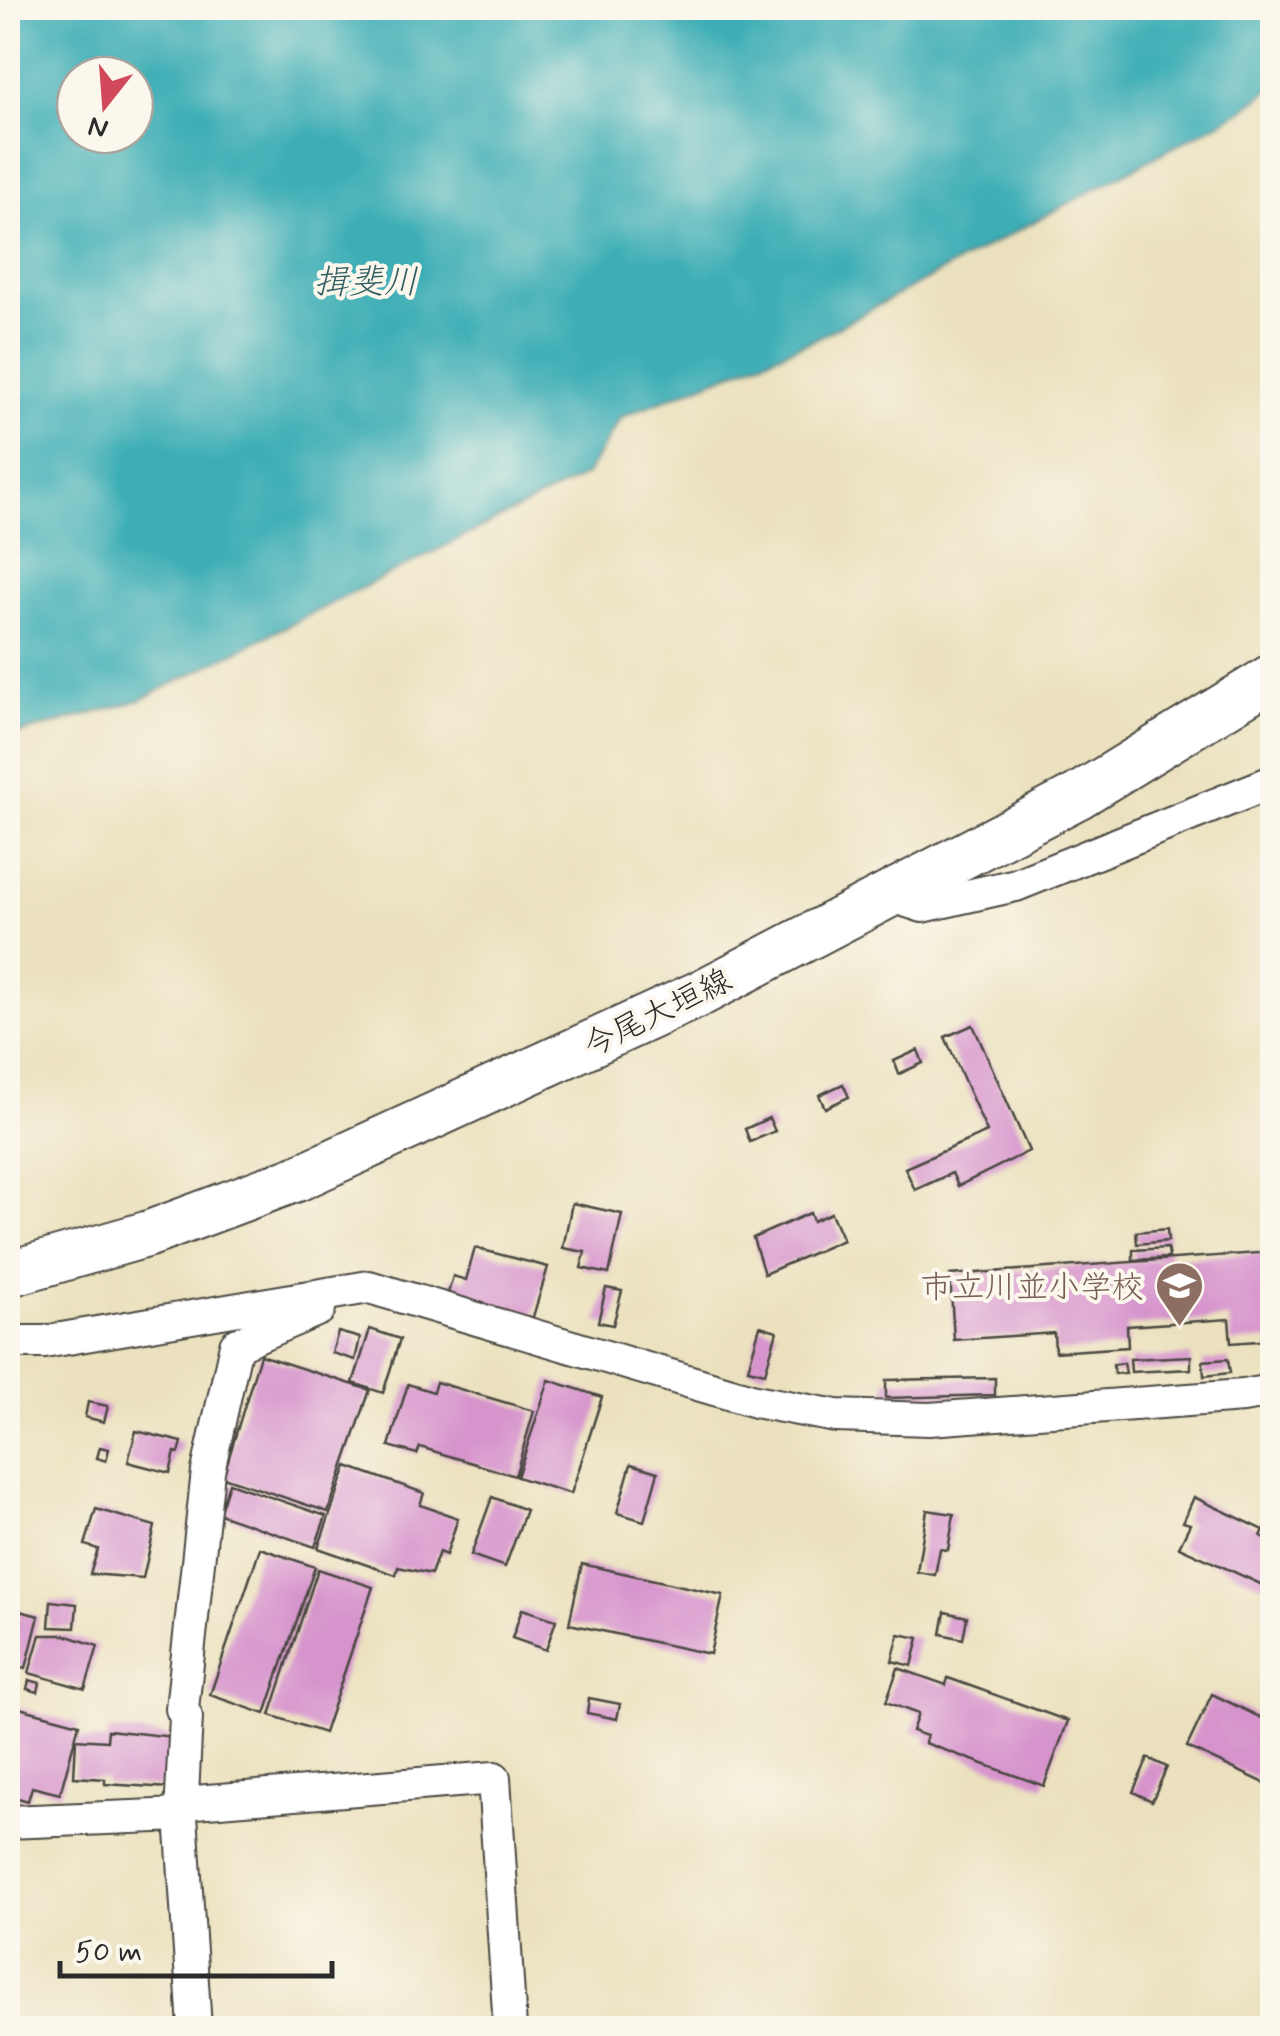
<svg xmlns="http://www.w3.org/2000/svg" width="1280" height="2036" viewBox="0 0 1280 2036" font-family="Mynerve,'Klee One',sans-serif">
<rect width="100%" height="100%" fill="#fbf7ec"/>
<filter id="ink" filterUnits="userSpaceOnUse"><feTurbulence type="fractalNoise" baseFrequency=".01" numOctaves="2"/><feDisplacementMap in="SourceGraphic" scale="20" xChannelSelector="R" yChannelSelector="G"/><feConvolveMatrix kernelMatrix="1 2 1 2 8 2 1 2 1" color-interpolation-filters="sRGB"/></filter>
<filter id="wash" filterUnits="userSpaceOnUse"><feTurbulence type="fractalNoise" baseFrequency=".0048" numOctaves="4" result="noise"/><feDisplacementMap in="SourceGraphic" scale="40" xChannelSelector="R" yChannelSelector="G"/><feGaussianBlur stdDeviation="2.25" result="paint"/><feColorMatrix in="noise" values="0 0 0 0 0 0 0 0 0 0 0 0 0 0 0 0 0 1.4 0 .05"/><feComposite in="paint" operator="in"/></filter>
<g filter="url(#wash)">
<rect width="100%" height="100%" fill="#ebe1be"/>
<path fill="#3daeb6" stroke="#346c70" stroke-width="2.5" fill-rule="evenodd" d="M8,8H1272V88L1241,111L813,340L621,417L586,475L140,700L8,737ZM75,75H135V135H75Z"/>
<g id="blocks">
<g fill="#d693cc">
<polygon points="973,1025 1029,1151 958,1186 952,1173 915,1190 905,1168 987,1132 945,1037"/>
<polygon points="918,1050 923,1063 899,1074 894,1061"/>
<polygon points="843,1084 849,1097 825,1108 819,1095"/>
<polygon points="769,1118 775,1131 750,1142 745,1129"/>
<polygon points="572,1203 622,1214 609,1274 581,1268 585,1252 563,1248"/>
<polygon points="810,1213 813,1221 831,1213 843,1240 764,1274 753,1238"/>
<polygon points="1167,1229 1168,1241 1137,1244 1136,1232"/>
<polygon points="475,1248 548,1267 532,1320 446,1300 453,1276 466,1280"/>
<polygon points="1168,1248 1169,1258 1133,1260 1133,1250"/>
<polygon points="1272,1252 1272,1340 1231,1343 1229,1319 1127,1326 1128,1347 1055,1352 1054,1333 954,1340 950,1275"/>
<polygon points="606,1288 622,1291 613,1325 598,1322"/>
<polygon points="760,1326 777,1331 765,1373 748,1369"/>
<polygon points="370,1329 400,1339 383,1393 353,1383"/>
<polygon points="338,1332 360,1338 355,1360 332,1353"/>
<polygon points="260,1355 370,1390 328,1512 223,1477"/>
<polygon points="1191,1356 1191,1369 1131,1372 1130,1359"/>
<polygon points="1228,1359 1230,1373 1204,1376 1203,1361"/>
<polygon points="1124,1363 1126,1373 1114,1374 1113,1365"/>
<polygon points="995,1378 995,1395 886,1398 886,1380"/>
<polygon points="549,1380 602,1397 571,1494 517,1477"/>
<polygon points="436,1382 534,1411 515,1476 420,1447 417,1454 389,1446 408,1384 433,1392"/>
<polygon points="88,1402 108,1406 104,1422 85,1417"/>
<polygon points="136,1431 182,1442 179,1453 175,1452 170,1473 128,1462"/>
<polygon points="100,1447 109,1449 106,1461 97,1458"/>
<polygon points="631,1464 658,1472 644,1521 617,1513"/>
<polygon points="347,1466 424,1493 420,1505 458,1518 446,1555 439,1552 431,1574 398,1567 396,1575 318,1548"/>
<polygon points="229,1483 326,1516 315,1547 219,1514"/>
<polygon points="492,1497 526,1510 505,1567 471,1555"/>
<polygon points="1194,1497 1264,1530 1261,1536 1272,1541 1272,1574 1267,1587 1179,1547 1190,1524 1183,1522"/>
<polygon points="96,1509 155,1526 143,1578 90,1574 98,1549 85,1545"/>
<polygon points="927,1510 954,1514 948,1550 940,1549 935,1575 917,1572"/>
<polygon points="260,1548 315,1567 265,1714 210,1695"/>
<polygon points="582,1564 723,1595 710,1654 569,1624"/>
<polygon points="318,1569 373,1587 324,1733 270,1715"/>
<polygon points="51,1601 77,1604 75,1628 49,1627"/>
<polygon points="8,1608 39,1616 26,1668 8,1664"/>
<polygon points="522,1609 556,1620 546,1650 512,1638"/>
<polygon points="945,1612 967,1617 963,1639 941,1634"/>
<polygon points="899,1634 919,1638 912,1666 892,1661"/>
<polygon points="40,1635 65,1635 98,1646 85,1689 29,1673"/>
<polygon points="898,1668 946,1685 948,1678 1068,1721 1044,1786 925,1743 927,1736 912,1731 918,1714 886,1702"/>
<polygon points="29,1680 40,1683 38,1692 27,1689"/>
<polygon points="1212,1694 1268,1721 1272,1711 1271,1786 1187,1747"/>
<polygon points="589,1698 620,1704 617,1719 587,1713"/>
<polygon points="8,1705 79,1724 60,1794 32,1787 28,1801 8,1795"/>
<polygon points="108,1730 174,1737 170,1788 105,1784 105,1779 74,1777 76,1739 107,1741"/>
<polygon points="1148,1758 1167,1767 1152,1801 1133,1792"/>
</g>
</g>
</g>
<g filter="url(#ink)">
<use href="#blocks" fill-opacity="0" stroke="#484641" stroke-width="2.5"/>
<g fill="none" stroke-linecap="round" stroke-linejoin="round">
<defs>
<g id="street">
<polyline points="889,895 923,906 1016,885 1272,782"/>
<polyline points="8,1342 44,1342 369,1287 755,1401 836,1416 929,1419 1243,1396 1272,1391"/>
<polyline points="182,1803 494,1778 510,2028"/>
<polyline points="8,1822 181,1815"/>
<polyline points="195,2028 181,1815 186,1717 182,1709 208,1471 236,1345 319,1309"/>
</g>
<polyline id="secondary" points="8,1274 148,1234 298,1178 699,994 1078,796 1272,677"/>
</defs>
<use href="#street" stroke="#484641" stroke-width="36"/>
<use href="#secondary" stroke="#484641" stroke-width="49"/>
<use href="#street" stroke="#fff" stroke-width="32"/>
<use href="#secondary" stroke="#fff" stroke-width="45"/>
</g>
</g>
<defs>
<symbol id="school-pin" viewBox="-11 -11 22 30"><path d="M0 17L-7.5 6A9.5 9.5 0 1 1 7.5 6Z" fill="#8d6e63" stroke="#fbf7ec"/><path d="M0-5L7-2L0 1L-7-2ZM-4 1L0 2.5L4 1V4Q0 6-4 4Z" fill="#fff"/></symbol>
</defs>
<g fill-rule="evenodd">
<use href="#school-pin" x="1152" y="1258" width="55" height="75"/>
</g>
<g text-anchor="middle" stroke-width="8" stroke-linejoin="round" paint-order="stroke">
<g font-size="32" fill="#2b2b2b" stroke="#fbf7ec">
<text transform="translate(657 1012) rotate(-26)" y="11">今尾大垣線</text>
</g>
<g font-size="32" fill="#785e54" stroke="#fbf7ec" text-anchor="end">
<text x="1144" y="1297">市立川並小学校</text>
</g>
<g font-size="35" font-style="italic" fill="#325f63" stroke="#fbf7ec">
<text x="366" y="293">揖斐川</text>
</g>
</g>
<rect width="1280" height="2036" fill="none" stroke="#fbf7ec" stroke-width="40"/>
<g transform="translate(105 105) rotate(197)"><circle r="48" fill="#fbf7ec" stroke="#a8a59f" stroke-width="2.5"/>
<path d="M0-8L18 38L0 25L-18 38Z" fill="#d1495b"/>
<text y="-15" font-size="28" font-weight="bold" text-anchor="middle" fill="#2b2b2b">N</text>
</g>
<path d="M60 1961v15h272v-15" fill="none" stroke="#2b2b2b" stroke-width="5"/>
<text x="75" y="1961" font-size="30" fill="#2b2b2b" stroke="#fbf7ec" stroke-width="8" paint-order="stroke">50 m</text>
</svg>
